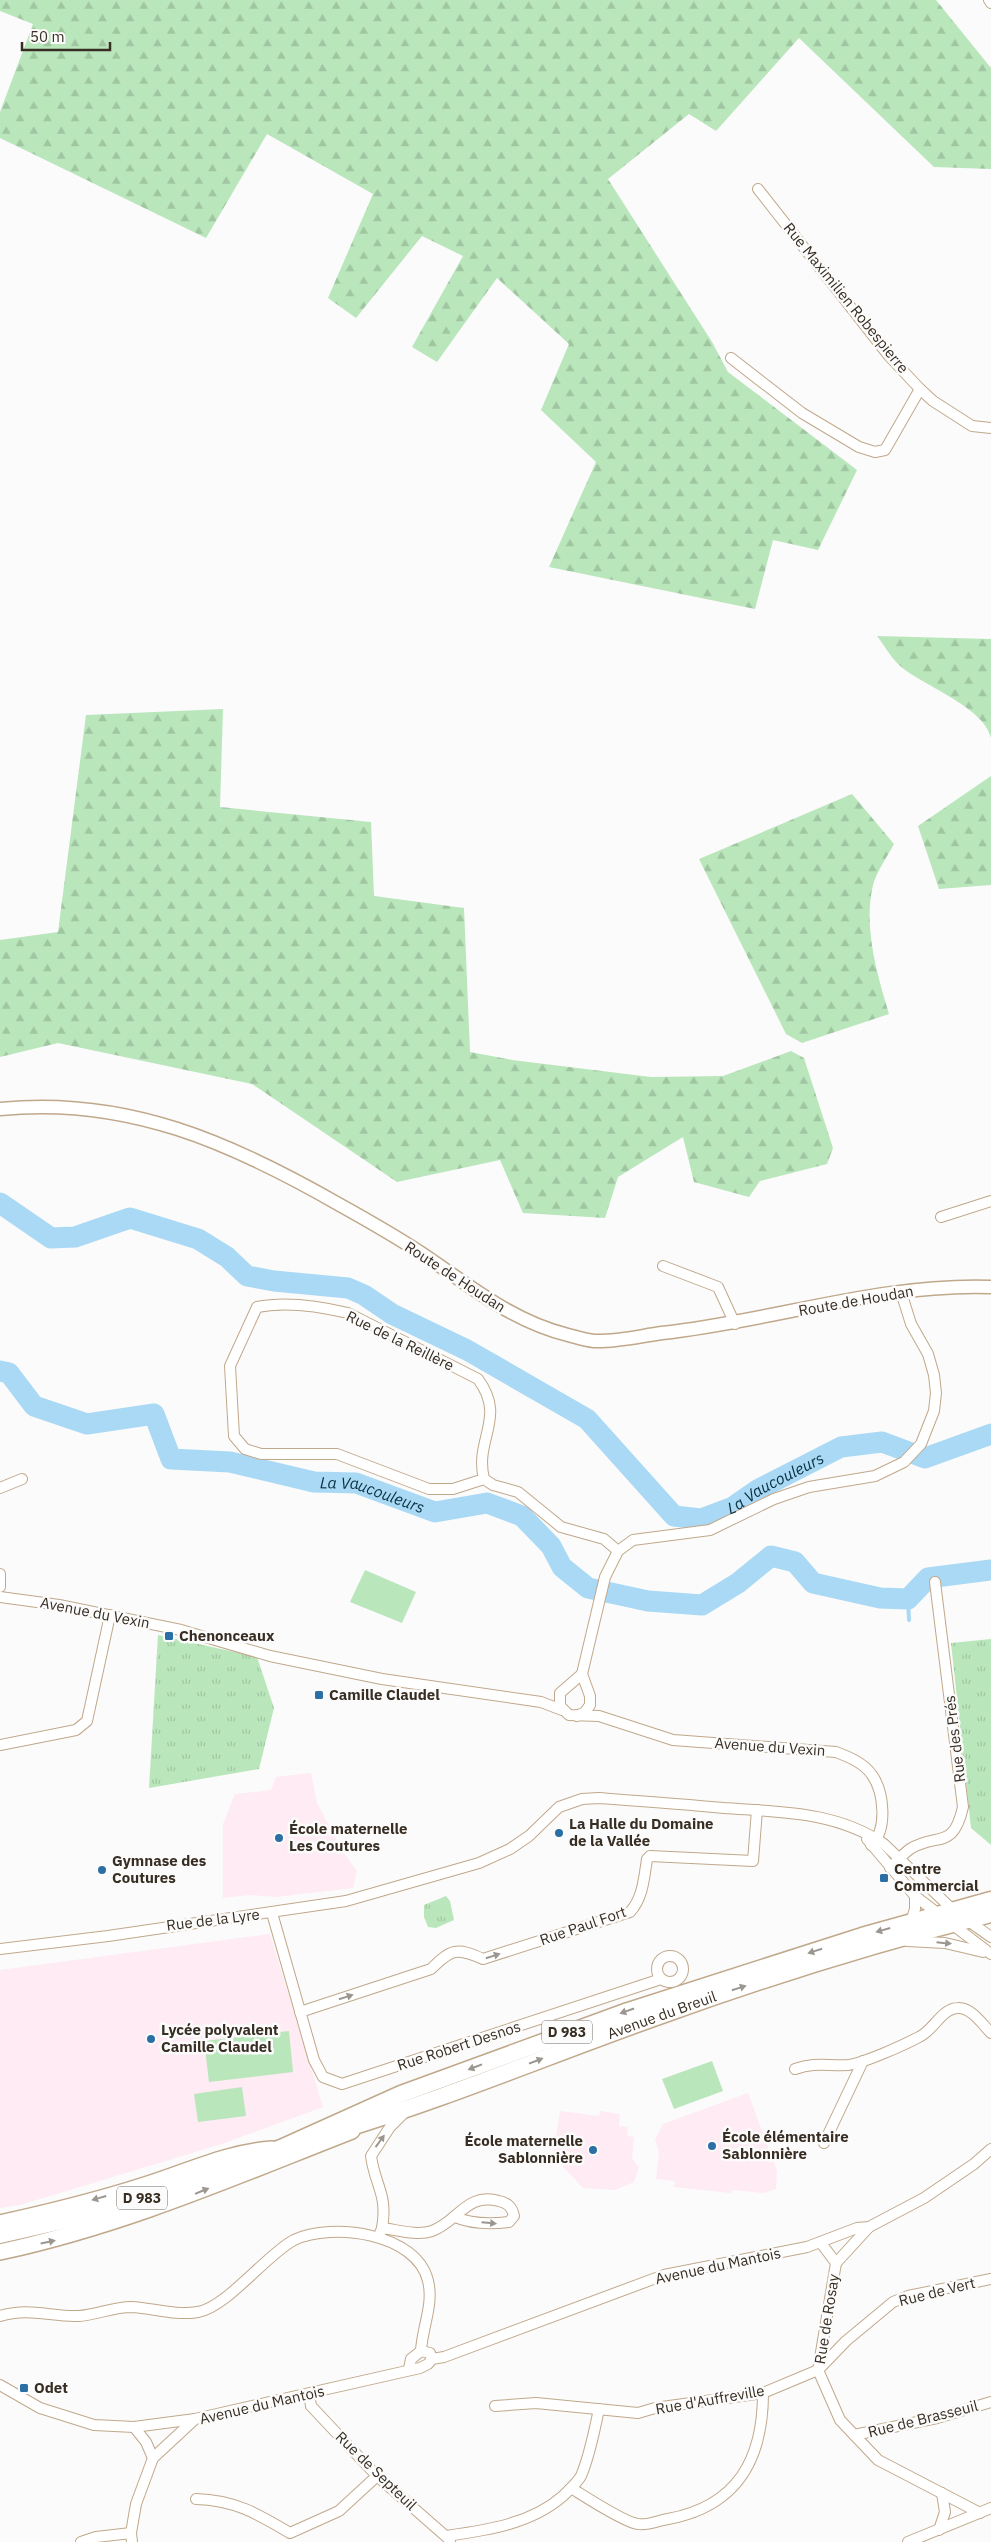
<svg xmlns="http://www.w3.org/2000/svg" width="991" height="2542" viewBox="0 0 991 2542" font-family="'IBM Plex Sans',sans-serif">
<defs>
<pattern id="forest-firs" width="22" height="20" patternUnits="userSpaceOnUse" patternTransform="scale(1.25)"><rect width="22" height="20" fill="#bae6bc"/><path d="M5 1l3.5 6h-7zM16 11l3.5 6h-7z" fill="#a0c6a1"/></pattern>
<pattern id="park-tufts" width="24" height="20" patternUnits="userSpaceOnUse" patternTransform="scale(1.25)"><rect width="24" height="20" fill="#bae6bc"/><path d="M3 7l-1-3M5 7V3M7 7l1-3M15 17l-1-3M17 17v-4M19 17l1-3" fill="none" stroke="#a0c6a1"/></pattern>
</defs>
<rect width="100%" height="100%" fill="#fbfbfb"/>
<g fill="#feebf3">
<polygon points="311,1773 317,1803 343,1852 357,1871 353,1888 276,1897 250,1895 223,1898 223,1824 235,1794 271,1790 276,1777"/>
<polygon points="270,1934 323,2107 222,2144 20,2205 0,2208 0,1970"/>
<polygon points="748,2093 777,2171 776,2189 764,2193 732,2190 731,2193 674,2187 675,2181 656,2179 659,2152 655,2140 663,2124"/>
<polygon points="560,2111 599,2116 600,2111 620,2114 619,2126 628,2127 627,2136 634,2137 632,2159 639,2167 634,2182 615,2190 583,2188 553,2156"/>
</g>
<g fill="#bae6bc">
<polygon points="365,1570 416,1592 402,1623 350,1602"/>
<polygon points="289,2031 293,2072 209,2082 204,2041"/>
<polygon points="712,2061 723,2091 674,2109 662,2079"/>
<polygon points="242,2087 246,2116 198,2122 194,2094"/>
</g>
<g fill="url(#forest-firs)">
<polygon points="0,0 936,0 991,68 991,169 934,167 799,38 716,131 689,114 608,179 712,342 728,372 857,470 818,550 773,540 755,609 549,567 596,462 541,410 569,344 497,278 437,362 412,347 463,256 422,236 356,318 328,298 373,194 267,134 206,238 0,138 0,112 33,24 0,11"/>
<path d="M877,636L991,639V738C984,706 920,685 898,664C890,656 884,645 877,636Z"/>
<polygon points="223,709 220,807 371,822 374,896 464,908 470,1052 512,1060 651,1077 723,1076 791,1051 804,1058 833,1148 827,1164 760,1181 749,1197 694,1182 683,1137 618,1177 605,1218 523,1213 500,1160 397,1182 252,1084 58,1043 0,1057 0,940 58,932 86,715"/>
<polygon points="991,774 991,885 939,889 918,826 991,776"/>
<path d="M852,794L894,844C887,857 877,871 873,885C863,927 877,974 889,1014L802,1043L786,1034L699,859Z"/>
</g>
<g fill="url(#park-tufts)">
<polygon points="158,1635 257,1657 274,1708 259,1769 149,1788"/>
<polygon points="991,1639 991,1845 971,1828 951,1643"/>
<polygon points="446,1896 450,1901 454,1920 436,1928 428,1927 424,1917 424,1905"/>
</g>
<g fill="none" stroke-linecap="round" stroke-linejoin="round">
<polyline stroke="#a9d9f4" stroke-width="4" points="908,1599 909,1620"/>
<g stroke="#a9d9f4" stroke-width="21">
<path id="s1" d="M0,1203L51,1238L75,1237L130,1218L198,1239L227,1257L247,1276L274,1281L348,1288L364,1295L392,1314L467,1350L587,1419L674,1516L701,1519L733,1507L759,1489L841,1447L882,1442L925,1458L991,1434"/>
<path id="s2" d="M0,1371L9,1373L34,1406L87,1424L154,1414L171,1459L230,1462L314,1482L356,1483L435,1512L487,1503L522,1516L551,1546L562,1567L588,1588L648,1601L702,1605L738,1583L771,1556L795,1562L813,1583L880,1598L908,1599L928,1578L991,1570"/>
</g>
<defs>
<g id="minor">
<polyline points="989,0 991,3"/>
<polyline points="758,189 889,356 920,389 933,401 972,426 991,428"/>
<polyline points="731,358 802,413 859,447 875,452 885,450 920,389"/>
<polyline points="941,1217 991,1201"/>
<polyline points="663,1266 718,1287 735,1324"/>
<path d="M484,1479L453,1489H429L337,1454H261L245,1449L234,1436L230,1366L257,1307C286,1301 319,1306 348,1313L478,1379C507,1418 474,1439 484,1479L493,1485L518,1492L561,1527L604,1539L618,1551"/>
<polyline points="0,1488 22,1479"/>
<polyline points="0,1574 0,1587"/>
<polyline points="0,1597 59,1605 181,1630 270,1656 382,1679 541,1702 562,1710"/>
<path d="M582,1674L560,1693V1706L569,1715L599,1716L673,1740L836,1752C849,1757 864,1763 872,1775C884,1792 888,1830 871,1845"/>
<polyline points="577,1716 585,1712 590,1705 590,1696 582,1674 605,1577 618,1551 633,1540 710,1530 774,1499 809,1487 875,1476 904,1462 921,1444 934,1411 936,1393 934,1375 928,1354 911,1324 901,1292"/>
<polyline points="0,1745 76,1730 87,1721 110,1615"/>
<polyline points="867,1839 915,1896 991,1954"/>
<path d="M890,1868C896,1862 903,1854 910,1849C938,1832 953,1851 963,1807L935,1582"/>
<polyline points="272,1913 314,2060 323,2077 342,2084 661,1979"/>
<polyline points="911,1922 915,1909 915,1896"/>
<polyline points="907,1941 945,1943 983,1952"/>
<path d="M0,1949L108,1936L346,1901L479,1863L510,1849L529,1836L559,1807L582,1799L599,1798C640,1801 682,1804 724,1808C779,1812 836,1811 884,1844L953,1910L991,1937"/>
<circle cx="670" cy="1969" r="13"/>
<path d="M300,2012L431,1969C451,1949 457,1947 483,1959L630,1912C643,1898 644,1878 647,1859L650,1856L753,1861L757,1810"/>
<path d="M795,2069C815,2062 827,2066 848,2065C864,2063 904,2045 919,2037C933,2031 942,2008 958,2008C971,2007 983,2025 991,2033"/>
<polyline points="824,2143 863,2061"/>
<path d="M382,2228C388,2194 375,2186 371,2156L390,2127L406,2111"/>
<path d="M379,2236L382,2228C398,2230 417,2236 432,2231C458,2222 466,2192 499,2201C508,2203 512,2207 514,2216L509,2222C492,2224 471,2224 455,2217"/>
<polyline points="821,2243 836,2263 818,2370 840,2420 878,2460 980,2513"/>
<polyline points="836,2263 869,2227"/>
<path d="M0,2316C29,2307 51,2317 78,2316C96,2315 113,2307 131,2307C154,2308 174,2316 198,2312C227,2307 267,2254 294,2240C332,2222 417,2233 428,2281C434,2304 422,2328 421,2351"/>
<polyline points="409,2369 411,2359 421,2351 430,2353 432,2359"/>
<polyline points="0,2385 40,2408 94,2425 134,2427 195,2419"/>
<polyline points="309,2394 311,2406 377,2476 450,2540"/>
<polyline points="495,2406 536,2403 638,2413 655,2408 763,2393 818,2370 846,2341 893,2302 908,2296 991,2279"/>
<polyline points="134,2427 146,2442 153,2458"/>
<polyline points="854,2435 937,2418 991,2402"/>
<path d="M571,2488C584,2496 625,2523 638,2524C647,2526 660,2520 668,2519C738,2506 763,2459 763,2393"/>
<path d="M196,2499C235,2500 258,2514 290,2533L339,2511L377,2476"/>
<polyline points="939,2530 945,2512 942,2493"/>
<path d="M446,2536C488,2530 531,2524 563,2496C569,2490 577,2483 581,2476C590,2455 594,2432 599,2409"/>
<polyline points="81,2542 96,2537 131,2533"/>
<polyline points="132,2542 131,2533 136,2504 153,2458 195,2419 420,2368 428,2364 432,2359 444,2357 664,2275 807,2247 857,2228 869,2227 924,2198 974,2164 991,2149"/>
<polyline points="908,2542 991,2508"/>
</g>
<path id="tertiary" d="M0,1109C127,1096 232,1143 340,1205C367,1220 395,1236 421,1253C469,1285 511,1321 568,1335C576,1337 585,1340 594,1341C616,1342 640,1336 662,1333C772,1321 880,1283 991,1287"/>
<g id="secondary">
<path d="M0,2223C50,2212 99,2200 148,2184C189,2171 228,2152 272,2149"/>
<path d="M0,2252C125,2225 234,2177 352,2131"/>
</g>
<g id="primary">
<path id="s3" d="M338,2131C448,2098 554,2053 662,2015C770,1976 880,1942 991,1914"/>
<polyline points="0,2235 79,2217 209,2175 281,2148 401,2094 628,2011 862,1936 991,1900"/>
</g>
</defs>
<use href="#minor" stroke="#c0a88b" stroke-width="12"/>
<use href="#tertiary" stroke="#c0a88b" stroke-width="15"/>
<use href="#secondary" stroke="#c0a88b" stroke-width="18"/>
<use href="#primary" stroke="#c0a88b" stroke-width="19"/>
<use href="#minor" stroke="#fff" stroke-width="10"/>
<use href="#tertiary" stroke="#fff" stroke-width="12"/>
<use href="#secondary" stroke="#fff" stroke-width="15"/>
<use href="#primary" stroke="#fff" stroke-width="16"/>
</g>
<defs><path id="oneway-solid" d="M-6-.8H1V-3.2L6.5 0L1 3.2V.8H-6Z" transform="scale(1.25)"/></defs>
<g fill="#9b9690">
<use href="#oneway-solid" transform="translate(883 1930) rotate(164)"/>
<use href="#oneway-solid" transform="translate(944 1943) rotate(6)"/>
<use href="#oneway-solid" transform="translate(815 1951) rotate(162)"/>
<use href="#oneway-solid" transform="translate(493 1956) rotate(-18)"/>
<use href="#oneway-solid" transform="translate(739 1988) rotate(-18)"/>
<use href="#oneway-solid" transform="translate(346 1997) rotate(-18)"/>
<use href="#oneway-solid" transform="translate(627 2011) rotate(161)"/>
<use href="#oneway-solid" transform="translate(536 2061) rotate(-21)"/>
<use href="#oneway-solid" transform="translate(475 2067) rotate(159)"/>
<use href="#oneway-solid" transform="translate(380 2141) rotate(-54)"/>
<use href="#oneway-solid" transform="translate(202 2191) rotate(-22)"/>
<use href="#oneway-solid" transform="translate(99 2198) rotate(164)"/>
<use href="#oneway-solid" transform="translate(489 2223) rotate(5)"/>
<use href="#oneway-solid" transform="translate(48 2242) rotate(-12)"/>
</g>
<g fill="#2b6fa4" stroke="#fbfbfb" stroke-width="2">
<rect x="164" y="1631" width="10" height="10" rx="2.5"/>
<rect x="314" y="1690" width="10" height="10" rx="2.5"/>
<circle cx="559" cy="1833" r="5"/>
<circle cx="279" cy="1838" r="5"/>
<circle cx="102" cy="1870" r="5"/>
<rect x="879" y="1873" width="10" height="10" rx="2.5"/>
<circle cx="151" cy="2039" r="5"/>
<circle cx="712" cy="2146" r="5"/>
<circle cx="593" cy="2150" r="5"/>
<rect x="19" y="2383" width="10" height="10" rx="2.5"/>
</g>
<g text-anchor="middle" stroke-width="5" stroke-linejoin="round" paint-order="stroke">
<g fill="#fbfbfb" stroke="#726b63" stroke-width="1">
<rect x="542" y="2020.5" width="50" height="23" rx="4"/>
<rect x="117" y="2186.5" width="50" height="23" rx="4"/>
</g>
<g font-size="14" font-weight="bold" fill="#372d22">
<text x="567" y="2037">D 983</text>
<text x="142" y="2203">D 983</text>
</g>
<g font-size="15" fill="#372d22" stroke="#fbfbfb">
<text transform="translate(846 298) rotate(51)" y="5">Rue Maximilien Robespierre</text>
<text transform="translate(455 1277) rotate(33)" y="5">Route de Houdan</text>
<text transform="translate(856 1301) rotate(-10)" y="5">Route de Houdan</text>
<text transform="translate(400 1341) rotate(26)" y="5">Rue de la Reillère</text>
<text transform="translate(95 1613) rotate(11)" y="5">Avenue du Vexin</text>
<text transform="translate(955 1739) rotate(-97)" y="5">Rue des Prés</text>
<text transform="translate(770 1747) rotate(4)" y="5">Avenue du Vexin</text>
<text transform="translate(213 1920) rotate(-7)" y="5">Rue de la Lyre</text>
<text transform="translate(583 1926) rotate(-19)" y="5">Rue Paul Fort</text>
<text dy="5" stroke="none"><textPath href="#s3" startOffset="344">Avenue du Breuil</textPath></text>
<text transform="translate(459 2046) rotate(-18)" y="5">Rue Robert Desnos</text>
<text transform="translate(718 2266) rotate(-12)" y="5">Avenue du Mantois</text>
<text transform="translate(937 2292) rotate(-14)" y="5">Rue de Vert</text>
<text transform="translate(827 2319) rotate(-81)" y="5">Rue de Rosay</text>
<text transform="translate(710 2400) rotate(-10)" y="5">Rue d'Auffreville</text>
<text transform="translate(262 2405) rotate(-13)" y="5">Avenue du Mantois</text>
<text transform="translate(923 2419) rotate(-14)" y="5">Rue de Brasseuil</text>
<text transform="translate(376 2471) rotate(44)" y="5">Rue de Septeuil</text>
</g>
<g font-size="15" font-weight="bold" fill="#372d22" stroke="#fbfbfb" text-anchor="start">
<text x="179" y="1641">Chenonceaux</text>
<text x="329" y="1700">Camille Claudel</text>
<text x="569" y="1829">La Halle du Domaine<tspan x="569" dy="17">de la Vallée</tspan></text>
<text x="289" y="1834">École maternelle<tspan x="289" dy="17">Les Coutures</tspan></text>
<text x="112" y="1866">Gymnase des<tspan x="112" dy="17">Coutures</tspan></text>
<text x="894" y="1874">Centre<tspan x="894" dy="17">Commercial</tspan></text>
<text x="161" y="2035">Lycée polyvalent<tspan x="161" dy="17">Camille Claudel</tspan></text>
<text x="722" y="2142">École élémentaire<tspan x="722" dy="17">Sablonnière</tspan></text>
<text x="583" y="2146" text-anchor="end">École maternelle<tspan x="583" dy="17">Sablonnière</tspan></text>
<text x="34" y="2393">Odet</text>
</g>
<g font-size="16" font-style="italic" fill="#072f41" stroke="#fbfbfb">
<text dy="6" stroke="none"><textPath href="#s1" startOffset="892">La Vaucouleurs</textPath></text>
<text dy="6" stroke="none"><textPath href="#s2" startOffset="428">La Vaucouleurs</textPath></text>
</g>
</g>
<path d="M22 42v8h88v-8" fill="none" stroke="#372d22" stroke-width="2.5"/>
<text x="30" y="42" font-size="15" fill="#372d22" stroke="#fbfbfb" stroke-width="4" paint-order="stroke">50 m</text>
</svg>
